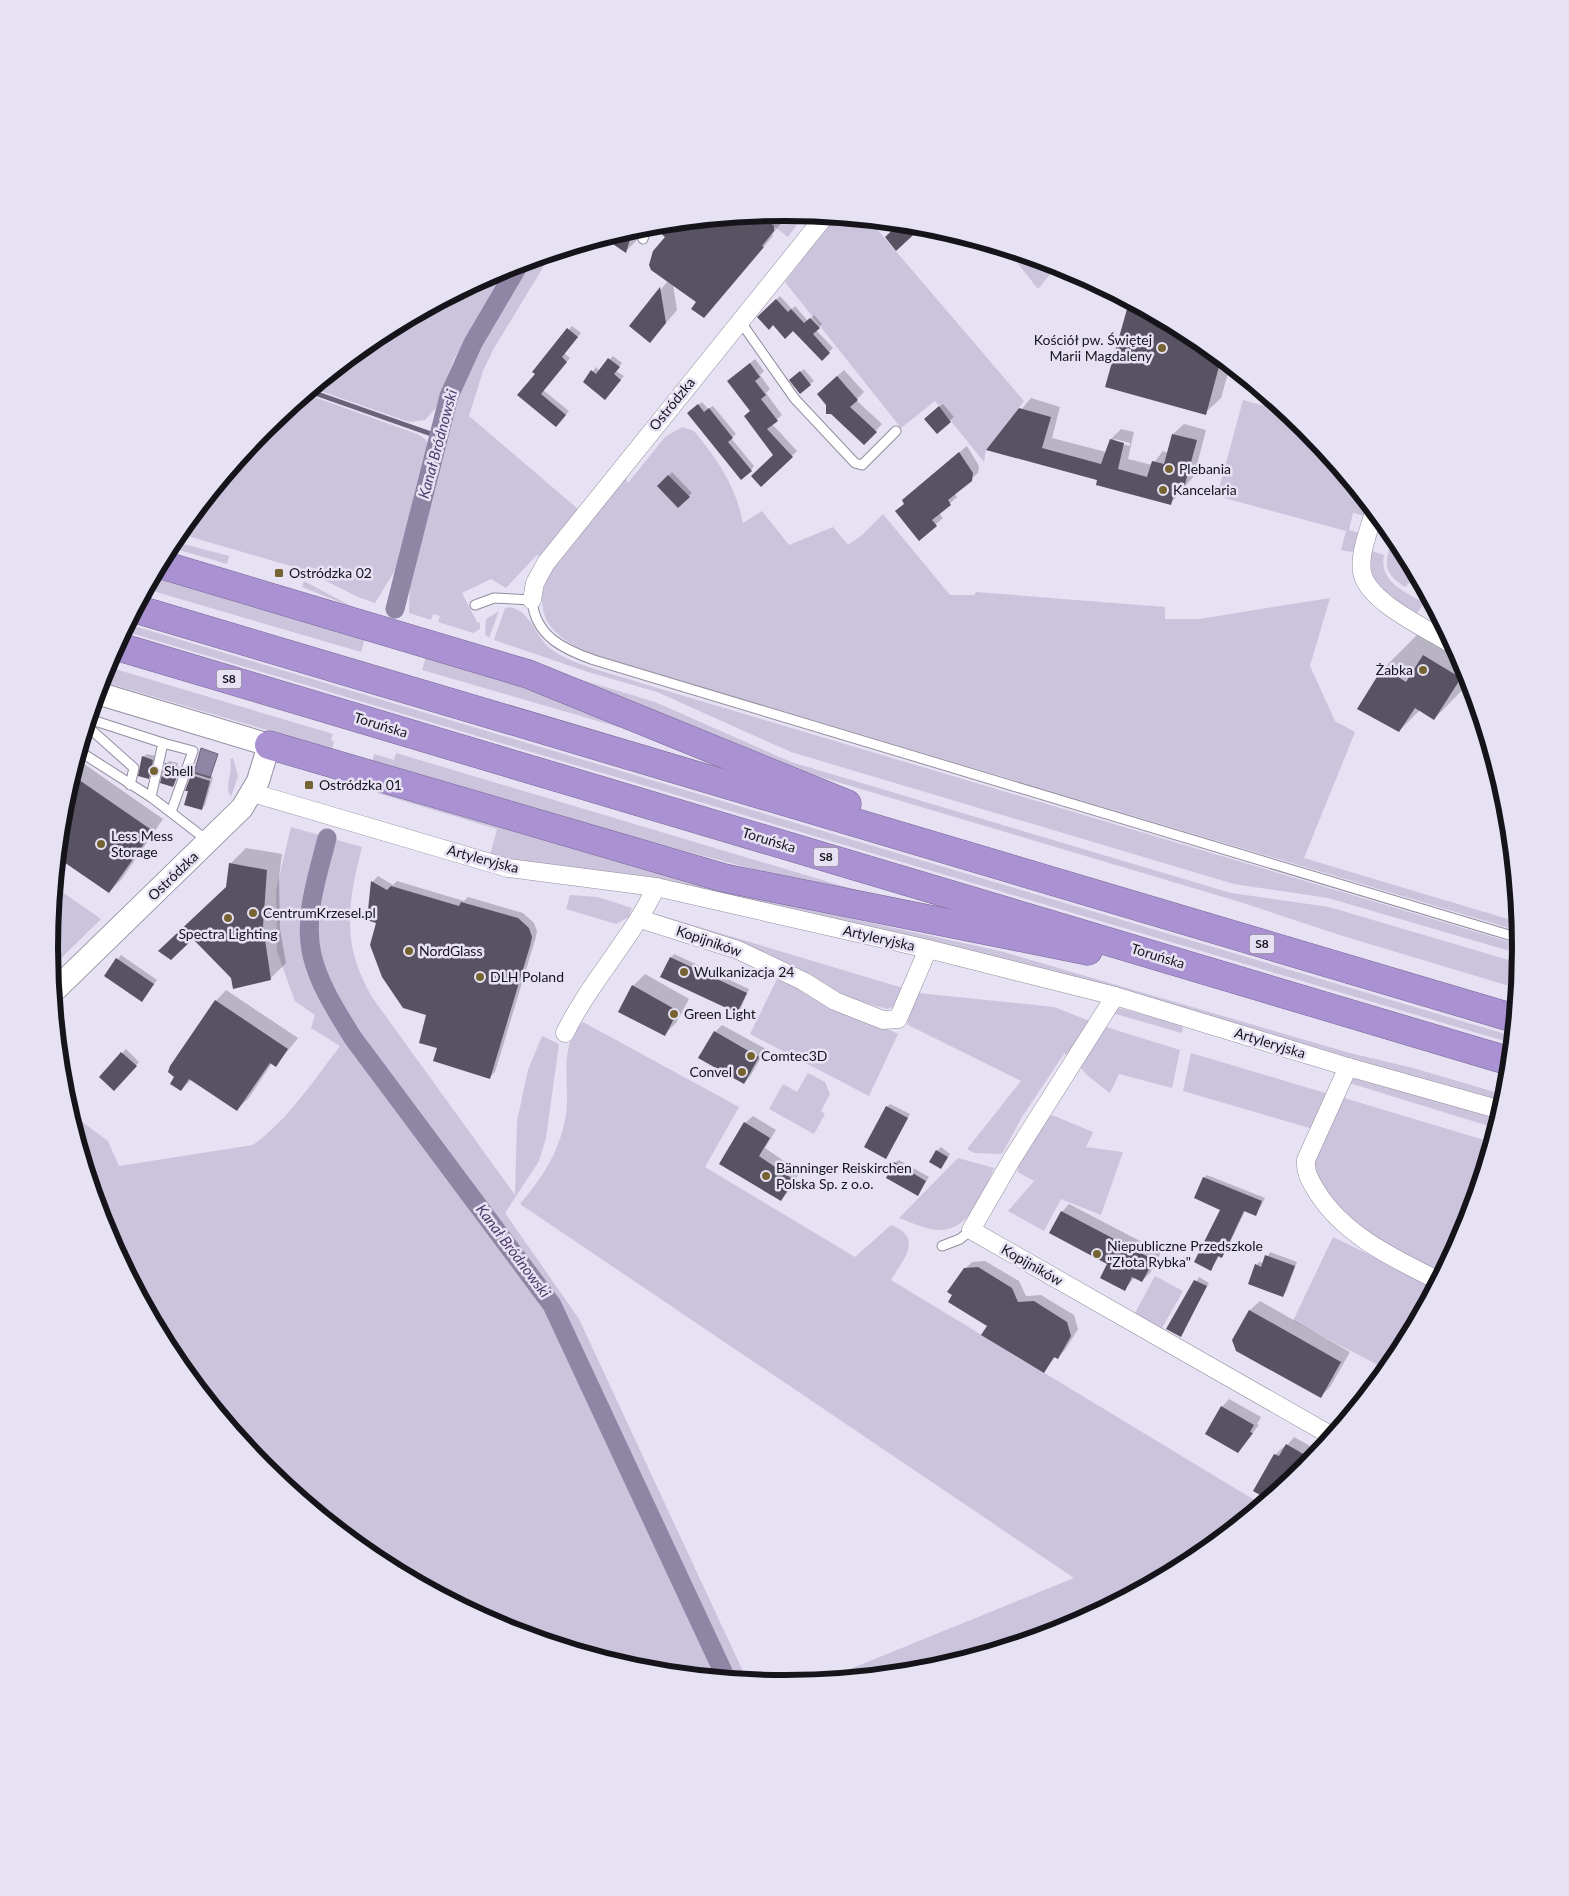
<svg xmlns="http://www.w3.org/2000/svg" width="1569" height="1896" viewBox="0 0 1569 1896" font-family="Lato,sans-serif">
<rect width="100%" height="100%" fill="#e7e1f4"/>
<g fill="#ccc4dd">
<polygon points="785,212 805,214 788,237 759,215"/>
<polygon points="835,217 870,221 1024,401 986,450 984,462 935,401 901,428 785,282"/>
<polygon points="1008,251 1057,266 1038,289"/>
<path d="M551,254L493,350L483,371L469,416L578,509L540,557L537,555L506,588L491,579L462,593L477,622L480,623V629L473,633L438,622L440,616L433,614L431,620L409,613L410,566L452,402C473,353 500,307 527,261Z"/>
<polygon points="510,266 453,361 436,408 425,420 409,422 312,388 376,336"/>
<polygon points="306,394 417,434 425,439 430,447 399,564 375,603 358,597 304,570 178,533 264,428"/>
<polygon points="1243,400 1286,412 1305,428 1359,494 1356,504 1362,507 1366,512 1365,516 1353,513 1349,530 1360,533 1355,550 1351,552 1341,550 1346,531 1217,496"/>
<path d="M682,427L694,431L698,436C720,463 736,488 743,523L762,511L789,545L833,527L848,545L862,535L883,514L950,595H974L976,592L1165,607V619H1199L1330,598L1310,666L1335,721L1355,732L1304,858L1518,922L1519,931L649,671C601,656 518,643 549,573L625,475L628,483L665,437Z"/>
<path d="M1393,536L1416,576L1405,587C1380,571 1386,561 1393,536Z"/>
<polygon points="172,541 229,556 227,564 169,547"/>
<path d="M1372,551L1384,555C1379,582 1404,591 1424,603L1417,613C1393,599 1364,585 1372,551Z"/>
<polygon points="154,574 365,637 361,652 146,589"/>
<polygon points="304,581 351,606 357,609 302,587"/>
<path d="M510,607C532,612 534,636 551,649C571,665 619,675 644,684L1520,945V954L1328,898L1234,884L791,752L657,692L588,672L494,640L505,608Z"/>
<polygon points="499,611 489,638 485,634 486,619"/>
<polygon points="127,624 1512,1036 1511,1043 124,631"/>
<polygon points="426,656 534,688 646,735 422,670"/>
<polygon points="105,666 333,734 331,740 334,742 332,749 100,681"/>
<polygon points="569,676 655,702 791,762 1231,893 1329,907 1519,963 1516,988 1343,936 1240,902 797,770"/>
<path d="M396,753L923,910C737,868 554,816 372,762L374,754L394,760Z"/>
<path d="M233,758L238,776L231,797C223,784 234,773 230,759Z"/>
<polygon points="364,789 389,791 733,893 1000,951 1350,1053 1413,1068 1505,1095 1503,1103 1104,985 490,855 497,829"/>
<path d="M291,827L362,847C347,906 341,946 374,1000L515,1195L517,1121L528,1070L542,1036L559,1044L546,1138L539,1161L505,1213L579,1319L747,1680L641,1670L503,1628L376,1560L264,1468L236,1434L239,1430L225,1420L173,1357L105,1229L70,1113L108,1141L119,1166L253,1145C288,1120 314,1080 340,1046L311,1028L315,1015L295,1001L277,952L276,890Z"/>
<polygon points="55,887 101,919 51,968 49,948"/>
<polygon points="570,895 598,897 632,908 629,917 616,924 566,909"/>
<polygon points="656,914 903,988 894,1007 887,1009 836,995 810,975 659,918"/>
<polygon points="778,977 898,1034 869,1096 750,1034"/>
<polygon points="918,993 1054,1007 1090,1021 1068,1055 1064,1054 1022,1117 1002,1154 974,1153 967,1149 1021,1081 908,1025 907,1012"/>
<polygon points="1119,1008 1181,1025 1183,1028 1182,1033 1112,1013"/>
<path d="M583,1022L739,1107L705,1167L855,1257L891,1225C925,1238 902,1261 891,1280L1261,1504L1193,1560L1066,1628L928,1670L823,1680L1074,1578L520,1204C542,1178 558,1154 565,1120C572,1089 556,1046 583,1022Z"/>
<polygon points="1103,1026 1180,1050 1172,1088 1119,1074 1110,1093 1088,1076 1080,1067"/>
<polygon points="1191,1053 1329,1094 1313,1129 1183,1091"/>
<polygon points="808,1073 825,1082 830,1094 821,1111 825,1114 814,1134 769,1109 783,1084 797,1092"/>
<polygon points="1349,1079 1356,1079 1498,1118 1495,1128 1346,1082"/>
<path d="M1341,1097L1491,1142L1464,1230L1440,1275C1404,1258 1356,1232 1331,1201C1321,1189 1317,1175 1313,1162Z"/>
<path d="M1052,1115L1093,1132L1086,1147L1123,1152L1101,1215L1061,1199L1044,1231L1008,1211L1034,1181L1018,1172C1018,1152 1036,1127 1052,1115Z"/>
<path d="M958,1158L994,1168C984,1191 971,1229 941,1230C928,1231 911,1222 899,1218Z"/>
<polygon points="1333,1237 1434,1286 1396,1357 1386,1369 1293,1321"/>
<polygon points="1155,1276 1183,1291 1162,1328 1135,1313"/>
</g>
<g fill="#8f85a4" stroke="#6b637b">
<polygon points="435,305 422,321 408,319"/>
<polygon points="201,748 218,754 210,778 194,773"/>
</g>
<g fill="#0003" fill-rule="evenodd">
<polygon points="781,213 784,215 784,219 772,235 773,236 714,305 698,302 673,284 677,310 650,342 630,326 668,281 673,230 680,223 691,221 697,227 702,220"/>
<polygon points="888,222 919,226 920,227 894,230"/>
<polygon points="641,226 637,240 626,251 608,236"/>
<polygon points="780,296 792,309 795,306 808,321 814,315 822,324 816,330 833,348 822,359 793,330 759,317"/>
<polygon points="1130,302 1193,336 1230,366 1221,398 1205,413 1107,386"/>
<polygon points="572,326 581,333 564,353 570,358 543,390 569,411 560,422 519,395 536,374 534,372"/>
<polygon points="613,356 622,363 616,371 624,376 608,395 585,382 596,367 600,371"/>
<polygon points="755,359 764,371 760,375 770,389 766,393 782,415 772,424 797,451 792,456 775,455 745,416 751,410 734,376"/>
<polygon points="804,369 814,381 810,384 794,377"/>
<polygon points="844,370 864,392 856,400 882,424 864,443 828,404 825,387"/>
<path d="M1031,398L1060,407L1052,438L1106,452L1111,439L1121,429L1134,432L1128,459L1152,465L1163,451L1168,453L1173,434L1184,424L1206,430L1194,476L1171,503L1098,480L988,449ZM1115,439L1130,443V446L1115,442Z"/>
<polygon points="702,402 708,409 713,406 736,434 731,438 754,466 751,470 692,409"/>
<polygon points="943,404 954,417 937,432 929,415"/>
<polygon points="967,446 979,466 978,473 954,493 957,497 939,513 943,518 919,539 905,503 910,494"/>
<polygon points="672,472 692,493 678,506 659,486"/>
<polygon points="1446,633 1464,667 1469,683 1434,719 1420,710 1399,731 1384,668 1418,634 1435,645"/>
<polygon points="147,754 156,756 152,775 148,778 143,757"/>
<polygon points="77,759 163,819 121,880 109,892 58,856 63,804"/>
<polygon points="169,761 178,763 177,766 182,768 173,786 166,764"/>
<polygon points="196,772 213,777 205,805 201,809 192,775"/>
<polygon points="246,848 282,854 279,877 280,929 286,963 270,979 227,887 230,864"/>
<polygon points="378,876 393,885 397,881 464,901 468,897 523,913 534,923 537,931 535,940 495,1072 490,1077 438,1048 428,1014 378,922 369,919 373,881"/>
<polygon points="674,954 749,989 741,1008 737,1011 671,958"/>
<polygon points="121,955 157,980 145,997 106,975"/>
<polygon points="645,974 689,999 676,1023 665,1034 620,1012 633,986"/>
<polygon points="226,990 298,1038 276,1065 272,1063 248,1099 237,1109 192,1079 181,1090 216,1001"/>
<polygon points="722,1025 766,1049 751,1075 744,1083 715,1032"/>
<polygon points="126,1049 139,1062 114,1089 101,1077"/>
<polygon points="890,1104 910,1114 886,1158 887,1107"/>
<polygon points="753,1116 776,1130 765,1148 800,1172 788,1192 781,1200 721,1163 745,1123"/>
<polygon points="941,1147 950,1154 941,1168 937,1151"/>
<polygon points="899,1160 929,1177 917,1195 895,1163"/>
<polygon points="1207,1175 1265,1198 1256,1215 1245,1211 1225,1253 1220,1255 1211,1269 1222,1210 1204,1178"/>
<polygon points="1069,1204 1161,1252 1150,1273 1142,1281 1135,1277 1125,1289 1109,1264 1062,1212"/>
<polygon points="1270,1252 1297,1262 1286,1292 1283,1296 1256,1265 1259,1262 1264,1263"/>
<polygon points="985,1261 1019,1281 1026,1296 1041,1295 1074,1315 1078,1329 1065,1350 1058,1357 1056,1356 1044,1371 988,1326 965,1269 972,1262"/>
<polygon points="1199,1277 1209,1283 1181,1335 1168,1329"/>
<polygon points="1260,1301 1350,1352 1330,1387 1320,1397 1234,1340 1250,1310"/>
<polygon points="1386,1367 1348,1415 1347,1415 1379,1374"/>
<polygon points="1229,1399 1261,1417 1257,1424 1259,1425 1238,1451 1222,1407"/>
<polygon points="1294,1437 1319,1451 1305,1468 1268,1498 1255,1490 1275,1455 1283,1447 1285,1448"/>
</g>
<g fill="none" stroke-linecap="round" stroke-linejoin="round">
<polyline stroke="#6b637b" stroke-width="5" points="309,391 437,436"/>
<g stroke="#8f85a4" stroke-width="19">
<polyline points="395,609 449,396 473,343 520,263"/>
<path d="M327,838C318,875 303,916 312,955C319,985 337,1012 353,1038L552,1305L726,1678"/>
</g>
</g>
<g fill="#585262">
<polygon points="759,215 774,226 774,231 762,246 764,247 704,318 691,309 696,302 651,270 649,265 653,251 665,237 659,232 666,224"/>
<polygon points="899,224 923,226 896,251 885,237"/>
<polygon points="633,229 626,253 604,238 616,234"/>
<polygon points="660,287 666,323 650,343 629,326"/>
<polygon points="776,299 788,312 791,309 804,323 810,318 820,328 813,334 830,353 822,361 793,331 785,339 773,325 769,330 757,317"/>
<polygon points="1129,302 1194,336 1221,359 1206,415 1105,387"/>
<polygon points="567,328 578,337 562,357 567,362 541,394 566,415 556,427 517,395 535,374 532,372"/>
<polygon points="608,358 620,367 614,374 621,380 605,400 583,382 591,370 596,374"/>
<polygon points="750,363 760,377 755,381 766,395 761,399 778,421 767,429 793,457 761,487 751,476 773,455 744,416 750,411 727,381"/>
<polygon points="800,371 811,385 800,394 789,380"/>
<polygon points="837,376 858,400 850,407 877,432 864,445 831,414 826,414 826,405 817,394"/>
<polygon points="698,404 704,412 709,408 733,438 728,442 752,471 741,480 687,413"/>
<polygon points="939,406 951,422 937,434 924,419"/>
<polygon points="1019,408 1051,417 1042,448 1101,464 1110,439 1124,443 1118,469 1147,477 1152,461 1164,464 1172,434 1197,440 1184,488 1176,486 1171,505 1096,485 1097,480 986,450"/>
<polygon points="959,452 973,473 972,481 948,500 951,505 932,520 937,526 919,541 895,511 904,504 902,500"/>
<polygon points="668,475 690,497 678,508 657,486"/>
<polygon points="1423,655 1461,678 1434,720 1415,708 1399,732 1357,709 1383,667 1406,682"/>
<polygon points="142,756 153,760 149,779 138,776"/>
<polygon points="165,763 175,766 174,770 179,771 173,787 160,783"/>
<polygon points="72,775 153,831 109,893 58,858 63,804"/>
<polygon points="191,775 210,781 202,810 184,805 188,791 185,791"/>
<polygon points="229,863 267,870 263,926 271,980 233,989 231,978 193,939 171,960 158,951 226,887"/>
<polygon points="371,881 387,890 391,886 459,906 461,902 518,918 529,928 532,937 530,946 490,1079 433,1061 437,1048 419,1043 426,1015 403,1008 382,977 370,945 376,923 367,920"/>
<polygon points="670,957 747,993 737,1013 660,977"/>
<polygon points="116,958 154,984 142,1002 104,976"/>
<polygon points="632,985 678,1011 665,1036 618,1012"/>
<polygon points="215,1000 288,1049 276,1067 270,1063 237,1111 189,1079 181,1091 170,1084 174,1077 168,1072 170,1066"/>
<polygon points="714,1031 759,1057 744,1084 698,1058"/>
<polygon points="121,1052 137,1066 114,1091 99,1077"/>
<polygon points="886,1106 908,1118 886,1159 864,1147"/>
<polygon points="744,1122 770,1138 759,1156 794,1180 781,1201 719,1164"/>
<polygon points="936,1150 948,1157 941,1169 929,1162"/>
<polygon points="894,1162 926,1181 918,1196 886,1178"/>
<polygon points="1203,1177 1262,1201 1256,1216 1244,1211 1222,1258 1218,1256 1211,1271 1194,1262 1220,1210 1194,1198"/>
<polygon points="1061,1211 1154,1260 1142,1282 1132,1277 1125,1291 1100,1278 1107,1264 1049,1233"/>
<polygon points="1265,1255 1295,1266 1283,1297 1248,1284 1255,1264 1261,1267"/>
<polygon points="978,1267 1012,1288 1018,1302 1034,1301 1067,1322 1071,1336 1058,1359 1054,1357 1044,1373 981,1335 987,1326 948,1302 952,1295 947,1292 964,1268"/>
<polygon points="1194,1280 1207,1286 1181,1337 1166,1329"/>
<polygon points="1249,1310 1341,1362 1321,1398 1236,1351 1232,1340"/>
<polygon points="1221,1406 1254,1425 1250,1432 1253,1433 1238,1453 1205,1434"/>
<polygon points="1286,1444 1312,1459 1305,1468 1267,1499 1253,1491 1274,1454 1279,1456"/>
</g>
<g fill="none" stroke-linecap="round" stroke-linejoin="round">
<defs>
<g id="service">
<polyline points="643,239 647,226"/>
<polyline points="740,321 795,399 855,463 862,465 896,431"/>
<path d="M475,605L494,598L532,600C535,636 563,649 594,660L1519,938"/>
<polyline points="89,719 163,743 151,797"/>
<polyline points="87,726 134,768 130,785"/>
<polyline points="163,743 193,751 171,812"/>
<polyline points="79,751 151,797 208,841"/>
<polyline points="942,1246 960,1239 971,1230"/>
</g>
<g id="minor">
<path d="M1374,512C1369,531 1359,553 1362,572C1367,602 1428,629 1453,645"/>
<polyline points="532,600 535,583 546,563 825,216"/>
<polyline points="253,793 508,868 656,887 928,949 1115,996 1348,1067 1501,1110"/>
<polyline points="640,919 738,950 803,981 835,1001 883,1020 898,1019 928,949"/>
<polyline points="1115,996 1012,1159 971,1230 1332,1436"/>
<path d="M565,1033C590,981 632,939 656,887"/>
<path d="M1348,1067L1306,1160C1305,1173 1310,1180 1317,1192C1344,1235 1393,1258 1437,1280"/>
</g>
<polyline id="tertiary" points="53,992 242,808 258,781 269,745 97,693"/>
<g id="motorway">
<polyline points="159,564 528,674 847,804"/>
<polyline points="136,609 1513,1018"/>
<polyline points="116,646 1509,1061"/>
<polyline points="269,745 724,878 1088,951"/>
</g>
</defs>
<use href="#service" stroke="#938d9e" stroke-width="11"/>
<use href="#minor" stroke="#938d9e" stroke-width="19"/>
<use href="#tertiary" stroke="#938d9e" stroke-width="24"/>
<use href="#motorway" stroke="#766592" stroke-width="29"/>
<use href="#service" stroke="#fff" stroke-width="9"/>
<use href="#minor" stroke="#fff" stroke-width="18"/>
<use href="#tertiary" stroke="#fff" stroke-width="22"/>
<use href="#motorway" stroke="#a991d2" stroke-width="28"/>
</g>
<g fill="#756432" stroke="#e7e1f4" stroke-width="2">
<circle cx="1162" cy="348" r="5"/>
<circle cx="1169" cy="469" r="5"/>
<circle cx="1163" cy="490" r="5"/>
<rect x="274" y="568" width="10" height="10" rx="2.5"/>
<circle cx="1423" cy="670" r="5"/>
<circle cx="154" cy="771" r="5"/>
<rect x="304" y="780" width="10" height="10" rx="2.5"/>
<circle cx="101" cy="844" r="5"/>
<circle cx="253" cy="913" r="5"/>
<circle cx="228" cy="918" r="5"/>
<circle cx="409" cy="951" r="5"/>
<circle cx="684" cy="972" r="5"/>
<circle cx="480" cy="977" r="5"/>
<circle cx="674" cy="1014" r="5"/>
<circle cx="751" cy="1056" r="5"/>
<circle cx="742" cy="1072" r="5"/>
<circle cx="766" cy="1176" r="5"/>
<circle cx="1097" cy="1254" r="5"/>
</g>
<g text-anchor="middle" stroke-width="5" stroke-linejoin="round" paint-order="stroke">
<g fill="#e7e1f4" stroke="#55525c" stroke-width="1">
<rect x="216.5" y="669.5" width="25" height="19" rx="4"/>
<rect x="813.5" y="847.5" width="25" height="19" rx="4"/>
<rect x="1249.5" y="934.5" width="25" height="19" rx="4"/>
</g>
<g font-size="12" font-weight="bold" fill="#16141b">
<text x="229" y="683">S8</text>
<text x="826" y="861">S8</text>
<text x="1262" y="948">S8</text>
</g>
<g font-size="14" fill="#16141b" stroke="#e7e1f4" text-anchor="start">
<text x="1152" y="345" text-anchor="end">Kościół pw. Świętej<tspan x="1152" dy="16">Marii Magdaleny</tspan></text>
<text x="1179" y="474">Plebania</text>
<text x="1173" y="495">Kancelaria</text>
<text x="289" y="578">Ostródzka 02</text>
<text x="1413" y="675" text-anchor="end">Żabka</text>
<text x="164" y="776">Shell</text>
<text x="319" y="790">Ostródzka 01</text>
<text x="111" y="841">Less Mess<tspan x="111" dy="16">Storage</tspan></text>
<text x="263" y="918">CentrumKrzesel.pl</text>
<text x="228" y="939" text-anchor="middle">Spectra Lighting</text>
<text x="419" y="956">NordGlass</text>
<text x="694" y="977">Wulkanizacja 24</text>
<text x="490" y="982">DLH Poland</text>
<text x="684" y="1019">Green Light</text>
<text x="761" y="1061">Comtec3D</text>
<text x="732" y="1077" text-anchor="end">Convel</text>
<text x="776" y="1173">Bänninger Reiskirchen<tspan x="776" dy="16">Polska Sp. z o.o.</tspan></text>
<text x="1107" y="1251">Niepubliczne Przedszkole<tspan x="1107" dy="16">"Złota Rybka"</tspan></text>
</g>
<g font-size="14" fill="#16141b" stroke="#e7e1f4">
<text transform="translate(672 404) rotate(-51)" y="5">Ostródzka</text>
<text transform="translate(381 725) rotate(17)" y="5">Toruńska</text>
<text transform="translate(769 840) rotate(17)" y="5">Toruńska</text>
<text transform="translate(483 859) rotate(15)" y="5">Artyleryjska</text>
<text transform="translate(173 876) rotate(-44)" y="5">Ostródzka</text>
<text transform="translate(879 938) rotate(13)" y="5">Artyleryjska</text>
<text transform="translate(709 941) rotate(19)" y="5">Kopijników</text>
<text transform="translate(1158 956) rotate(17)" y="5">Toruńska</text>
<text transform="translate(1270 1043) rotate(17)" y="5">Artyleryjska</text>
<text transform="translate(1032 1265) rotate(30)" y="5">Kopijników</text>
</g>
<g font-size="15" font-style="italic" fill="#4e3c6a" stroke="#e7e1f4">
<text transform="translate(438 444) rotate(-75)" y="5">Kanał Bródnowski</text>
<text transform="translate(513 1251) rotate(53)" y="5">Kanał Bródnowski</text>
</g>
</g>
<path d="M0 0H1569V1896H0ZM58 948a727 727 0 1 1 1454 0a727 727 0 1 1-1454 0Z" fill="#e7e1f4" fill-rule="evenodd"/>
<path fill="none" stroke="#16141b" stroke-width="6" d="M58 948a727 727 0 1 1 1454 0a727 727 0 1 1-1454 0Z"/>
</svg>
